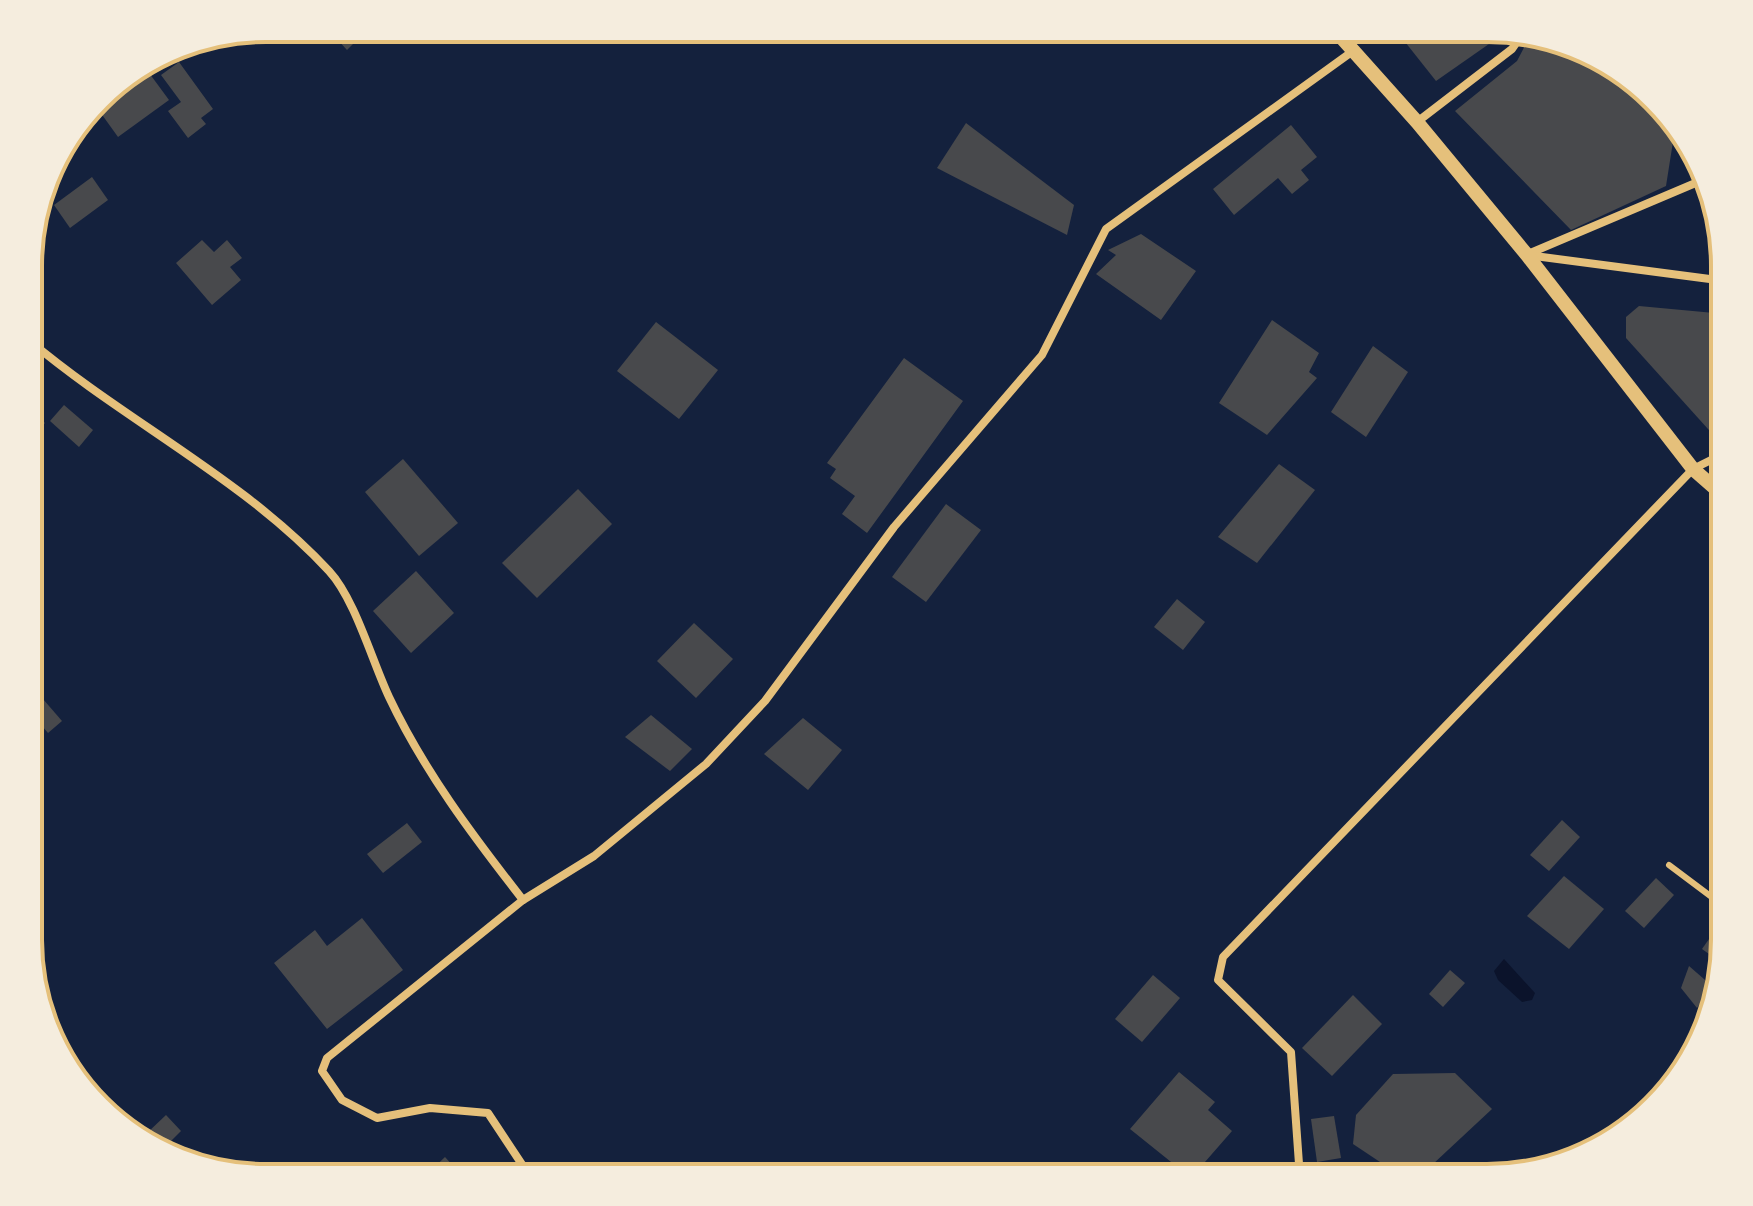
<svg xmlns="http://www.w3.org/2000/svg" width="1753" height="1206" viewBox="0 0 1753 1206" font-family="Montserrat,sans-serif">
<rect width="100%" height="100%" fill="#14213d"/>
<polygon fill="#0b132b" points="1504,959 1535,993 1532,1000 1522,1002 1498,980 1494,971"/>
<g fill="#48494c">
<polygon points="327,28 358,28 363,34 347,50"/>
<polygon points="1394,28 1502,28 1509,30 1436,81"/>
<polygon points="1531,34 1564,41 1631,77 1675,129 1666,186 1571,230 1455,111 1517,61"/>
<polygon points="193,43 161,69 154,59 176,46"/>
<polygon points="179,62 213,109 201,118 206,124 188,138 168,111 181,102 161,75"/>
<polygon points="144,66 169,100 118,137 95,105 109,87"/>
<polygon points="966,123 1074,205 1067,235 937,168"/>
<polygon points="1291,125 1317,157 1301,170 1309,180 1292,194 1278,178 1234,215 1213,189"/>
<polygon points="92,177 108,200 70,228 54,205"/>
<polygon points="1141,234 1196,271 1161,320 1096,274 1116,255 1108,250"/>
<polygon points="202,240 214,252 227,240 242,258 230,267 241,280 212,305 176,263"/>
<polygon points="1639,306 1725,314 1725,436 1717,439 1626,338 1626,317"/>
<polygon points="1272,320 1319,353 1309,372 1317,378 1267,435 1219,403"/>
<polygon points="656,322 718,370 679,419 617,371"/>
<polygon points="1373,346 1408,372 1366,437 1331,412"/>
<polygon points="904,358 963,401 867,533 842,514 855,496 830,478 836,469 827,463"/>
<polygon points="64,405 93,430 79,447 50,421"/>
<polygon points="30,410 45,423 35,433 30,429"/>
<polygon points="403,459 458,523 419,556 365,492"/>
<polygon points="1279,464 1315,490 1257,563 1218,537"/>
<polygon points="578,489 612,524 537,598 502,563"/>
<polygon points="946,504 981,530 926,602 892,577"/>
<polygon points="416,571 454,613 411,653 373,611"/>
<polygon points="1177,599 1205,622 1183,650 1154,627"/>
<polygon points="694,623 733,659 696,698 657,661"/>
<polygon points="30,684 62,721 48,733 30,712"/>
<polygon points="651,715 692,749 670,771 625,737"/>
<polygon points="803,718 842,750 808,790 764,754"/>
<polygon points="1562,820 1580,837 1549,871 1530,855"/>
<polygon points="407,823 422,842 383,873 367,854"/>
<polygon points="1564,876 1604,909 1569,949 1527,916"/>
<polygon points="1656,878 1674,895 1644,928 1625,911"/>
<polygon points="362,918 403,970 327,1029 274,963 315,930 327,946"/>
<polygon points="1723,919 1725,920 1723,964 1702,949"/>
<polygon points="1689,966 1712,986 1697,1008 1681,988"/>
<polygon points="1450,970 1465,983 1443,1007 1429,994"/>
<polygon points="1153,975 1180,998 1142,1042 1115,1019"/>
<polygon points="1353,995 1382,1024 1332,1076 1302,1048"/>
<polygon points="1179,1072 1215,1102 1208,1110 1232,1131 1191,1178 1130,1129"/>
<polygon points="1455,1073 1492,1109 1418,1178 1404,1178 1353,1144 1356,1115 1393,1074"/>
<polygon points="166,1115 181,1131 162,1150 146,1134"/>
<polygon points="1334,1116 1341,1158 1317,1162 1311,1119"/>
<polygon points="445,1157 464,1178 423,1178"/>
</g>
<g fill="none" stroke-linecap="round" stroke-linejoin="round">
<polyline stroke="#e5c07b" stroke-width="6" points="1669,865 1725,907"/>
<g stroke="#e5c07b" stroke-width="8">
<polyline points="1417,122 1512,49 1523,33"/>
<polyline points="1528,254 1705,179"/>
<polyline points="1527,255 1725,281"/>
<path d="M30,341C125,421 244,479 329,571C355,599 372,661 389,697C424,771 473,836 523,900"/>
<polyline points="531,1178 488,1113 430,1108 377,1118 342,1100 322,1071 327,1058 523,900 594,856 706,764 765,701 894,527 1042,355 1106,229 1353,51"/>
<polyline points="1300,1178 1291,1052 1218,980 1223,957 1693,469 1725,453"/>
</g>
<polyline stroke="#e5c07b" stroke-width="14" points="1333,28 1417,122 1527,255 1693,469 1725,497"/>
</g>
<path d="M0 0H1753V1206H0ZM266 42H1487A224 224 0 0 1 1711 266V940A224 224 0 0 1 1487 1164H266A224 224 0 0 1 42 940V266A224 224 0 0 1 266 42Z" fill="#f5edde" fill-rule="evenodd"/>
<path fill="none" stroke="#e5c07b" stroke-width="4" d="M266 42H1487A224 224 0 0 1 1711 266V940A224 224 0 0 1 1487 1164H266A224 224 0 0 1 42 940V266A224 224 0 0 1 266 42Z"/>
</svg>
